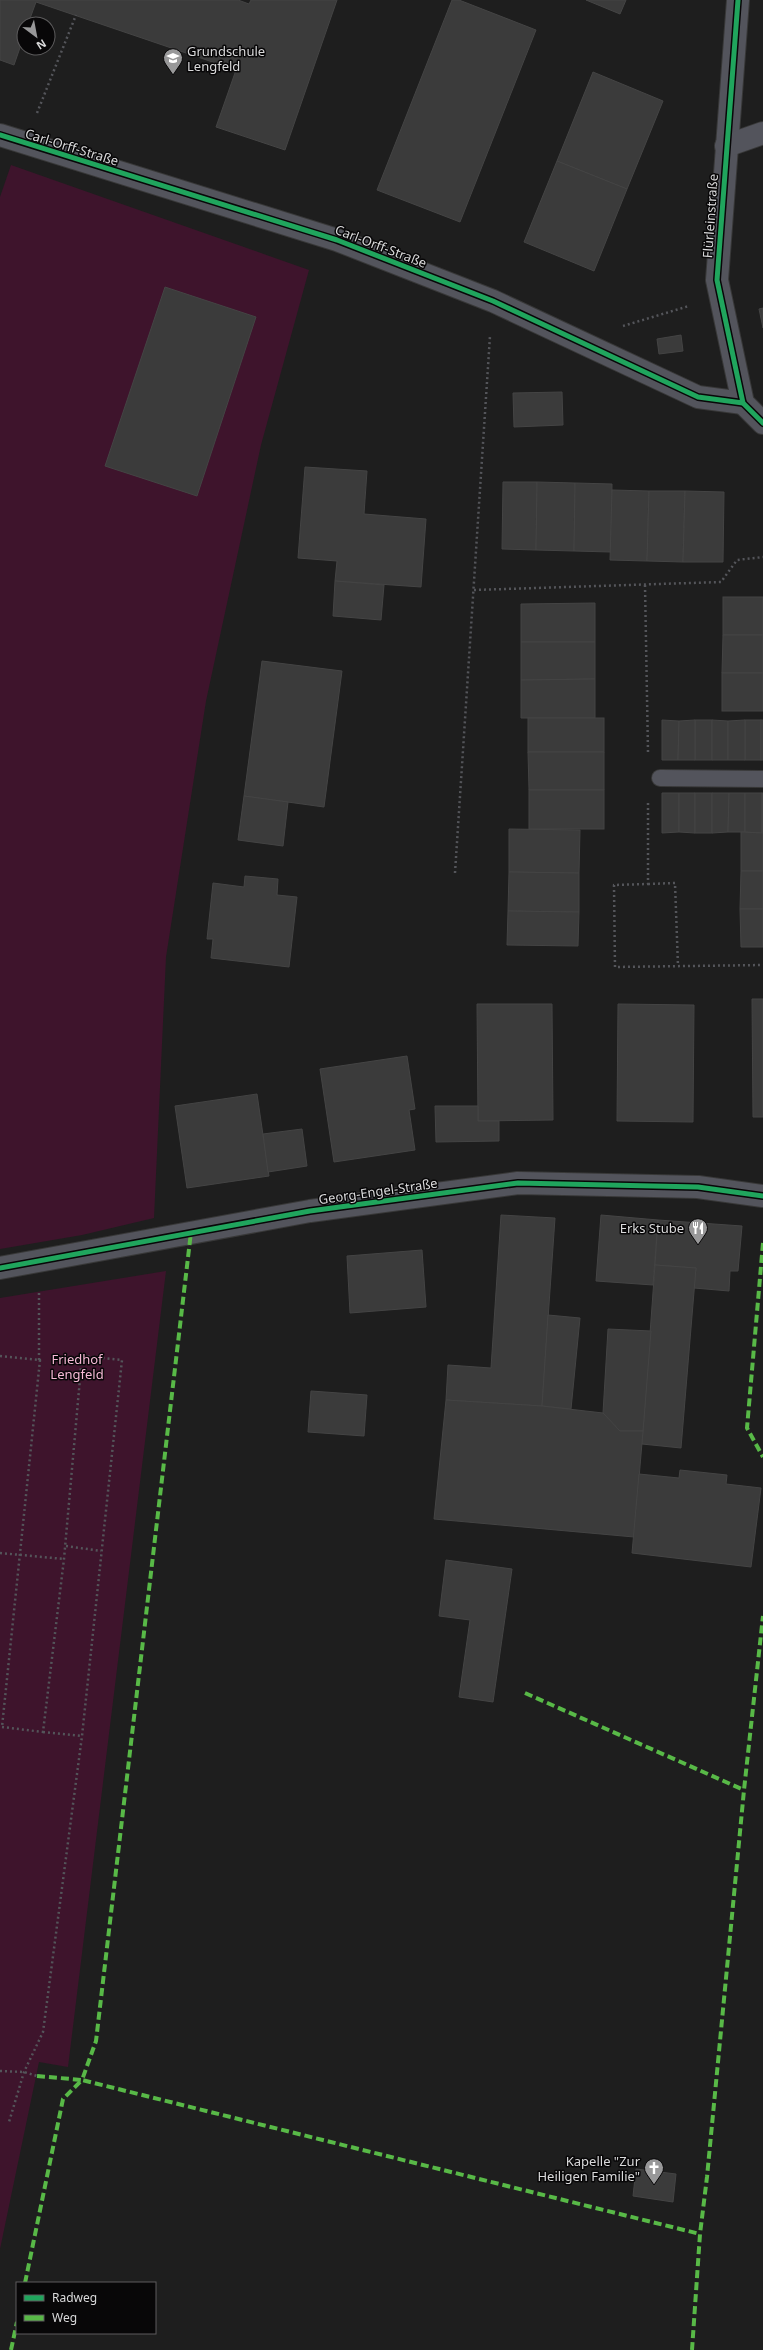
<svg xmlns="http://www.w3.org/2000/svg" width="763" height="2350" viewBox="0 0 763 2350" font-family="'Noto Sans',sans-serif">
<rect width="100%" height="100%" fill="#1e1e1e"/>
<g fill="#3e142c">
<polygon points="11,165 309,270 261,445 206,701 166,957 154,1218 82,1235 0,1249 0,197"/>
<polygon points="166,1271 68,2067 39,2062 0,2249 0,1298"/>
</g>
<g fill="#3b3b3b" stroke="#444">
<polygon points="0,0 238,0 249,4 251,0 337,0 285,150 216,127 236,70 36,2 28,24 24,24 24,36 14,65 0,60"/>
<polygon points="452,0 459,0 536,30 460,222 377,190"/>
<polygon points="586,0 626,0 620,14"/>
<polygon points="593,72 663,101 627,189 557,161"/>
<polygon points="557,161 627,189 594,271 524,242"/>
<polygon points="165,287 256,317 197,496 105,466"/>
<polygon points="763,308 763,328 759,309"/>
<polygon points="681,335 683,351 659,354 657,339"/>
<polygon points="562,392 563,425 514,427 513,393"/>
<polygon points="305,467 367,471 364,514 426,519 421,587 335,581 337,561 298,558"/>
<polygon points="503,482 537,482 536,550 502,549"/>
<polygon points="537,482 575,483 574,551 536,550"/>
<polygon points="575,483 612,484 611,552 574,551"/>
<polygon points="612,490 649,491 647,561 610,560"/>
<polygon points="649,491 685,491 683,562 647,561"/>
<polygon points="685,491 724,492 723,562 683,562"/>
<polygon points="335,581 384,585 381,620 333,616"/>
<rect x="723" y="597" width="40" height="38"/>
<polygon points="595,603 595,642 521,642 521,604"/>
<polygon points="723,635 763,635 763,673 722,673"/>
<polygon points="521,642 595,642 595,679 521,680"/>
<polygon points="262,661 342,671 324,807 244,796"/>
<rect x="722" y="673" width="41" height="38"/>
<polygon points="595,679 595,718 521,718 521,680"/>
<rect x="528" y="718" width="76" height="34"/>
<polygon points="662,720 679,721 678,760 662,760"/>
<rect x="695" y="720" width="17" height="40"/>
<polygon points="695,720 695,760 678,760 679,721"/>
<polygon points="712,720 728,721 728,760 712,760"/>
<rect x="745" y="720" width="16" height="40"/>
<polygon points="745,720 745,760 728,760 728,721"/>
<rect x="761" y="720" width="2" height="40"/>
<polygon points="528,752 604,752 604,790 529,790"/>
<rect x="529" y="790" width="75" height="39"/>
<polygon points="662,793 679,793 679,832 662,833"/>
<polygon points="679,793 695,793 695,833 679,832"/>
<rect x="695" y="793" width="17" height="40"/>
<polygon points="712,793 729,793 728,832 712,833"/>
<polygon points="729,793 745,793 745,832 728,832"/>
<polygon points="745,793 762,793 762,833 745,832"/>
<rect x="762" y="793" width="1" height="40"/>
<polygon points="244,796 288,802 283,846 238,840"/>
<polygon points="509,829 580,830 579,873 509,872"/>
<polygon points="741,832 763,833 763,871 741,871"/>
<polygon points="741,871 763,871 763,909 740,909"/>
<polygon points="509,872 579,873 579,912 508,911"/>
<polygon points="245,876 278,879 277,895 297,897 289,967 211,958 213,939 207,939 213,883 244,887"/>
<polygon points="740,909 763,909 763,947 741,947"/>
<polygon points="508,911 579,912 578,946 507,945"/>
<polygon points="752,999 763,999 763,1117 753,1117"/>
<polygon points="477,1004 552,1004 553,1120 478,1121"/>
<polygon points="618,1004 694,1005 693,1122 617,1121"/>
<polygon points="407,1056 415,1109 409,1110 415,1150 334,1162 320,1069"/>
<polygon points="257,1094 269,1176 187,1188 175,1106"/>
<polygon points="435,1106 478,1106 478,1121 499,1121 499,1141 436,1142"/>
<polygon points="302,1129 307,1166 268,1172 263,1134"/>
<polygon points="501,1215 555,1218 542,1406 446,1400 448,1365 491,1368"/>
<polygon points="601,1215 658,1220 653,1285 596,1281"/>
<polygon points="658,1220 742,1226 738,1271 730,1271 729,1291 694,1288 696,1268 655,1265"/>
<polygon points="422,1250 426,1307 350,1313 347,1256"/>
<polygon points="655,1265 696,1268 681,1448 642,1444"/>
<polygon points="548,1315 580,1318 571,1409 542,1406"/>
<polygon points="608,1329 651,1331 643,1431 620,1431 603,1413"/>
<polygon points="311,1391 367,1395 364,1436 308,1432"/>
<polygon points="446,1400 542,1406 603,1413 620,1431 643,1431 634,1537 434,1519"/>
<polygon points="680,1470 727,1475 726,1484 761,1488 751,1567 632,1553 639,1474 679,1478"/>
<polygon points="446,1560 512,1569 493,1702 459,1697 470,1620 439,1616"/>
<polygon points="636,2169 676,2174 673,2202 633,2196"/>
</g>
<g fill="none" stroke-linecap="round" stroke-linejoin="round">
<defs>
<polyline id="lane" points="660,778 763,779"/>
<g id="street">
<polyline points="738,0 717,280 743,403 763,423"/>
<polyline points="0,135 337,240 493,301 698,397 743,403"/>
<polyline points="726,146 763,133"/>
<polyline points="0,1268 310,1211 518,1183 698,1187 763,1196"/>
</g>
</defs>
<use href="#lane" stroke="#383838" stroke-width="18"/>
<use href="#street" stroke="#383838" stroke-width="24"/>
<g stroke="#54555a" stroke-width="2.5" stroke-dasharray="2 3" stroke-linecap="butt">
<polyline points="37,113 76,15"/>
<polyline points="623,326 689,306"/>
<polyline points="645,585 648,752"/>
<polyline points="474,590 721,582 737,560 763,557"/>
<polyline points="648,803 648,884 614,885 615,967 763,965"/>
<polyline points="455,873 490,336"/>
<polyline points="648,884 675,883 678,966"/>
<polyline points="39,1293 39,1360"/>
<polyline points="0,1356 40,1360 2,1727"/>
<polyline points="66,1546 101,1551"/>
<polyline points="0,1553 64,1559"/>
<polyline points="2,1727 43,1732 64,1559 82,1356 122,1360 82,1736 43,2032 24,2072 9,2122"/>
<polyline points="43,1732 82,1736"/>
<polyline points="0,2071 24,2072 37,2076"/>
</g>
<use href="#lane" stroke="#53545c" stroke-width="16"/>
<use href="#street" stroke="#53545c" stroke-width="22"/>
<g stroke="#58b947" stroke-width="4" stroke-dasharray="8 4" stroke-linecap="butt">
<polyline points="763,1243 747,1428 763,1457"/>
<polyline points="525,1693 744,1790"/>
<polyline points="37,2076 82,2080 96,2041 191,1232"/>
<polyline points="25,2283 63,2099 82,2080 700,2234"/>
<polyline points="11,2350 17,2322"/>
<polyline points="692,2350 700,2234 707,2177 744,1790 763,1616"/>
</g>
<defs>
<g id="cycleway">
<polyline points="738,0 717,280 743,403 763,423"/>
<polyline points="0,135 337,240 493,301 698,397 743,403"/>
<polyline points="0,1268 310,1211 518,1183 698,1187 763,1196"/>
</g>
</defs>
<use href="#cycleway" stroke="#080708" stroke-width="8"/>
<use href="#cycleway" stroke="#20a55d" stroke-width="5"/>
</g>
<defs>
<symbol id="school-pin" viewBox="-11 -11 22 30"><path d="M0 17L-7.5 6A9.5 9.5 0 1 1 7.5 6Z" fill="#989899" stroke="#080708"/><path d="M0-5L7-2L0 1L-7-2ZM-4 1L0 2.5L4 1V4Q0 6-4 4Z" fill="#fff"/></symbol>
<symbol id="restaurant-pin" viewBox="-11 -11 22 30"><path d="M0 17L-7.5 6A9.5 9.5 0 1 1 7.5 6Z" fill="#989899" stroke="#080708"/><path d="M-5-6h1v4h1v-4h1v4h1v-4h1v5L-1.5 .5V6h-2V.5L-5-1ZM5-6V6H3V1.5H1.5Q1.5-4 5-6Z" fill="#fff"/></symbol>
<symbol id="church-pin" viewBox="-11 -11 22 30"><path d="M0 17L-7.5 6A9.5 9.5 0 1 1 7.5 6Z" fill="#989899" stroke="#080708"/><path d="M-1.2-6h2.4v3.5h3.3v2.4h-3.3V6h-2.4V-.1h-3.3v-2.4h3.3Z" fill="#fff"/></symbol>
</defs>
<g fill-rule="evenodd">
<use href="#school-pin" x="162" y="47" width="22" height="30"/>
<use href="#restaurant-pin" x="687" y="1217" width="22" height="30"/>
<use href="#church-pin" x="643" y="2157" width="22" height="30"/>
</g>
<g text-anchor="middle" stroke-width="3" stroke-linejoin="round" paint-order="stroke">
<g font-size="13" fill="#dadadb" stroke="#080708" text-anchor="end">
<text x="187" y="56" text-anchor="start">Grundschule<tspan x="187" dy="15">Lengfeld</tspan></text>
<text x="684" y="1233">Erks Stube</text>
<text x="640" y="2166">Kapelle "Zur<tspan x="640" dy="15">Heiligen Familie"</tspan></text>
</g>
<g font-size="13" fill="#dadadb" stroke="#080708">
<text transform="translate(72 147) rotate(17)" y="5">Carl-Orff-Straße</text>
<text transform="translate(710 216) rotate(-86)" y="5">Flürleinstraße</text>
<text transform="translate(381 246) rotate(21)" y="5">Carl-Orff-Straße</text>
<text transform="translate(378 1191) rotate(-8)" y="5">Georg-Engel-Straße</text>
</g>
<g font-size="13" fill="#f6b9d5" stroke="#080708">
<text x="77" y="1364">Friedhof<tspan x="77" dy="15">Lengfeld</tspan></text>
</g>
</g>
<rect x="16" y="2282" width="140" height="52" fill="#080708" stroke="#5c5b5c"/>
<rect x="24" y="2295" width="20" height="6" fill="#20a55d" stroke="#5c5b5c"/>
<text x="52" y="2302" font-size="12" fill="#dadadb">Radweg</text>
<rect x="24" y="2315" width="20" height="6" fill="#58b947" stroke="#5c5b5c"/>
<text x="52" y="2322" font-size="12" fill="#dadadb">Weg</text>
<g transform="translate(36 36) rotate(148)"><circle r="19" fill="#080708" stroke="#5c5b5c"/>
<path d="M0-3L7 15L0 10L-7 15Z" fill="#989899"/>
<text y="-6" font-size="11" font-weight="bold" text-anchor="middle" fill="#dadadb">N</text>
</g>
</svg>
